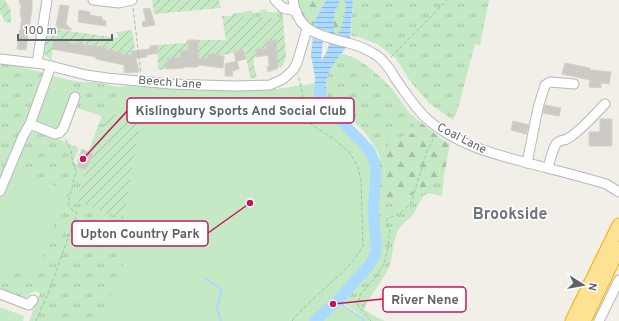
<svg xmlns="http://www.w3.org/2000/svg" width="619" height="321" viewBox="0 0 619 321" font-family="Overpass,sans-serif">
<defs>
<pattern id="grass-tufts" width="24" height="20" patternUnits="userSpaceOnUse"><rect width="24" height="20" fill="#c5e8c5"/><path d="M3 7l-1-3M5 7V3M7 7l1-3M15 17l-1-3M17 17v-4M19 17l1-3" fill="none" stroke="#a3c0a4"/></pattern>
<pattern id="forest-firs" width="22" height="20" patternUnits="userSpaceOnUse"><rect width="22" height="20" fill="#c5e8c5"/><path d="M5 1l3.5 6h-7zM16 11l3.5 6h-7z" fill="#a3c0a4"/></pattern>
<pattern id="garden-furrows" width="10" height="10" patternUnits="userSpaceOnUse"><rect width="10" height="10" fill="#c5e8c5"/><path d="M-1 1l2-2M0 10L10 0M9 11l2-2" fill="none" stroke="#a3c0a4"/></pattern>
<pattern id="water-rules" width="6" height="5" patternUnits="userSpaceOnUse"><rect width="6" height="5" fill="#aadaff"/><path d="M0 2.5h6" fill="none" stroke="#8eb4d2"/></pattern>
</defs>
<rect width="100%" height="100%" fill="#f1efe8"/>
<g fill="url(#grass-tufts)">
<polygon points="353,0 489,0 480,45 475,44 457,112 453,120 430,104 410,81 397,60 393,56 377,44 358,37 351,36"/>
<polygon points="267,9 267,12 277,12 277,9 283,10 283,18 231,17 234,13 239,13 252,10 252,13 260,12 260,10"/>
<path d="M342,54C361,57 384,79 396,94C402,102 406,110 413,116L415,124L413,133C408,136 405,135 400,137C392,141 386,149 379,155C374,145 369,137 362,129C353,121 343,116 335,108C323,97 324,79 332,65C334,61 339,58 342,54Z"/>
<polygon points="0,62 45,73 39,93 26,123 0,186"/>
<polygon points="52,76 79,82 95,82 119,87 127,86 200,90 278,89 304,85 304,321 29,321 40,293 34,291 25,298 0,289 0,196 22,142 36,129 79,148 74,160 77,167 86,170 76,201 109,115 93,154 88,152 102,116 74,107 77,102 79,93 49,82"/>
<path d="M444,175L442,196C420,189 424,197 415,211C411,218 405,222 400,227C392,239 394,256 388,269C382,283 370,294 364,309L372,315L385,321H365C363,314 349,309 343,302V300L375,262L378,251V232L376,209L379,188L381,195L392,200L422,192L429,183Z"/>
</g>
<g fill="url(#forest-firs)">
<polygon points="298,0 326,0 314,22 313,28 302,15"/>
<path d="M340,0L345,1C347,14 341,28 336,39C332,25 332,13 340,0Z"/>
<path d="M413,116L440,138L450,144L444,175L429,183L422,192L392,200H385C377,189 379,177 377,164L380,159L379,155C386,149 392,141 400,137C405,135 408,136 413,133L415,124Z"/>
</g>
<g fill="#c5e8c5">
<polygon points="49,82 75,91 59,131 36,124 34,117"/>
<polygon points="314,83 314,93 317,100 326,111 370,151 375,165 376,185 373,211 376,241 376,253 371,263 338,300 345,307 362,318 364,321 100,321 132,242 123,219 142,112 109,115 119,87 127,86 200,90 278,89 288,89"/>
<polygon points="15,170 68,191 33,279 0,266 0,208"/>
<polygon points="0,307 24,316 23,321 0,321"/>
</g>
<g fill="url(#garden-furrows)">
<polygon points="0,0 5,0 11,11 11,23 5,22 3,20 4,19 0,12"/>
<polygon points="152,0 219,0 221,8 154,14"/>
<polygon points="222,16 283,18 286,57 282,67 280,68 276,60 276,40 266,41 267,48 256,49 256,57 254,58 254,66 257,78 250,78 245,49 242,50 242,53 239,53 238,51 234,52 234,53 219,56 219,54 208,54 208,59 198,58 180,51 180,57 172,58 165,63 166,69 158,70 157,45 186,43 186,40 188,40 188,48 198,40 226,40"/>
<polygon points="47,28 118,38 117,32 132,30 135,49 131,50 132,55 120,54 120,52 111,51 109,62 107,62 108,48 98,47 96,58 94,57 95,46 90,45 89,46 87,46 87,44 80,42 76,54 78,44 69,43 69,40 67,40 65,47 61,40 57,39 57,41 54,40 51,60 46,56 44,53"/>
<polygon points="142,111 123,219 76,201 86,170 109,115"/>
</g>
<g fill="url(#water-rules)">
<path d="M326,0H340C333,12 333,22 335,36L330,34L327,30L325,33L313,28L314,22Z"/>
<path d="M341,0H353L350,39L337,36C342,26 347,13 345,1Z"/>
<path d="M313,36L323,39L321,61L326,53L330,42L347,46C333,67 323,70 327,98L320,104L314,93L315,76L311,56Z"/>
</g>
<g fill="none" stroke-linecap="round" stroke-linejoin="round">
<g stroke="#aadaff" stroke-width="2">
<polyline points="205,278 222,290 217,308 221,321"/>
<polyline points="338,300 345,307 362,318 364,321"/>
</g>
<polyline stroke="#aadaff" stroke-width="11" points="315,321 338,300 371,263 376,253 376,241 373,211 376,176 375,165 370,151 327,106 320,96 319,89"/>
</g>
<g fill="#cccac5" stroke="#d6d1c6">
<polygon points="19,0 32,0 32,9 26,50 17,49 22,17 20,17 21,5 20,4"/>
<polygon points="60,5 69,6 66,24 72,30 57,28 57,25 56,25"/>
<polygon points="150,8 155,25 143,27 142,22 146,21 143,9"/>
<polygon points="79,10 90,12 90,15 102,17 102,20 106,21 106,26 78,22"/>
<polygon points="57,39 69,41 69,43 78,44 82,41 83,44 107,48 107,50 121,52 120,54 132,55 131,51 150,49 150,46 157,45 158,53 147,55 147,57 136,58 139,72 124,73 124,65 96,59 96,57 52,49 54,40 57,41"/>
<polygon points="188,40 198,40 198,58 208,58 208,54 219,54 219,56 224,56 223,68 198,65 198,67 184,67 184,68 166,69 165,63 167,63 167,59 181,57 180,51 188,50"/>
<polygon points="276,40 278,68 268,72 267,67 269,66 268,55 256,57 256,49 267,48 266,41"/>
<polygon points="244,50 246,59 236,61 234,52"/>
<polygon points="237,61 239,69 232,71 233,76 225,76 225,64"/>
<polygon points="565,63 590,68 590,70 611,72 609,84 601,83 601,88 589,87 590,80 562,74"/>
<polygon points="545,105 561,108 559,116 543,113"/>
<polygon points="600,119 612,119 612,146 589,146 589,132 600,132"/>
<polygon points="513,121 529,125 526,134 511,130"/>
<polygon points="82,149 93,154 86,170 77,167 79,161 77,161"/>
</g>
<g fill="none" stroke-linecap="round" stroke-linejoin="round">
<defs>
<g id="minor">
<polyline points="93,0 119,3 132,0"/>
<polyline points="275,0 283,8 296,11"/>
<path d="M293,0C297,33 322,36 348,43C357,45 368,50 376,55C385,61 390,69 395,78C405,92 414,107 427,119C459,148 506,157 547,168C567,173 586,178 606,184L619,192"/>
<polyline points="0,59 43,64 86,75 107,78 170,84 233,86 270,85 283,79 293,70 297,63 307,29"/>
<polyline points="37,63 47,0"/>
<polyline points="30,124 55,134 59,133 63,129 75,97"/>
<polyline points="527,163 538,108 545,85 550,82 574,84"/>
<path d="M548,168C550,160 552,151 556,144C560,139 563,141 567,139C580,132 595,114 605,104"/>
<polyline points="0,191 23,136 30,124 51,66"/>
<polyline points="0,294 29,305 33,300"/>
<polyline points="599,321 619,280"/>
</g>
<g id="highway">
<polyline points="572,321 619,225"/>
<polyline points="584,321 619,248"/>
</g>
</defs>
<use href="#minor" stroke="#b5b8bc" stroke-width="11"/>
<use href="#highway" stroke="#f9ab00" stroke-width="15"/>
<g stroke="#9cc7a9" stroke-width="1" stroke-dasharray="4 2" stroke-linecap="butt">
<polyline points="133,8 141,74"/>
<polyline points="391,57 447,0"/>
<polyline points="36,321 49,291 77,213 69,207 69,200 76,171 73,164 71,151 65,138"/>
<path d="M292,321C296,315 302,310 307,305C326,285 350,270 363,246L361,180L358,167L350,153L333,138L307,122L300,81L298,76"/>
<polyline points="371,321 358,306 360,295 375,278 384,264 387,252 390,231 387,224 387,219 399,214 411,203 427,151 432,142 434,134"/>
</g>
<use href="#minor" stroke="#fff" stroke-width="9"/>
<use href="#highway" stroke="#fde293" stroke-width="13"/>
</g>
<g text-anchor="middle" stroke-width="3" stroke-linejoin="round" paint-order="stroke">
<g font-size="12" fill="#5f6368" stroke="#fff">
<text transform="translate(170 82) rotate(4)" y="4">Beech Lane</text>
<text transform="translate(462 138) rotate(27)" y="4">Coal Lane</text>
</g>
<g font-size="16" font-weight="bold" fill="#70757a" stroke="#fff">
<text x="510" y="219">Brookside</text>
</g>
</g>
<path fill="none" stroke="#c2185b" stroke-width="1.5" d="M83 159L127 111M250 203L208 233M333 304L383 299"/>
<g fill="#c2185b" stroke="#fff" stroke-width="1.5">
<circle cx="83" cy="159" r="4"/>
<circle cx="250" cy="203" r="4"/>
<circle cx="333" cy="304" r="4"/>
</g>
<g fill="#fff" stroke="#c2185b" stroke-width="1.5">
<rect x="127" y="98" width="227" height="25" rx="4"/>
<rect x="72" y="221" width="136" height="25" rx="4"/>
<rect x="383" y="287" width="83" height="25" rx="4"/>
</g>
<g font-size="13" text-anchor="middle" font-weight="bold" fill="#5f6368">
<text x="241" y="115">Kislingbury Sports And Social Club</text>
<text x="140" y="238">Upton Country Park</text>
<text x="425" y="304">River Nene</text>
</g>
<g transform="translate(583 285) rotate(101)" stroke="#ffffff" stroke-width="3" paint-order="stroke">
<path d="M0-3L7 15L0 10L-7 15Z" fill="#5f6368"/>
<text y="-6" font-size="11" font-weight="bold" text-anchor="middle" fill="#5f6368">N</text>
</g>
<path d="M18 34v6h94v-6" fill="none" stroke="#5f6368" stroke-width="2"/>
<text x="24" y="34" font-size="12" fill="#5f6368" stroke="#ffffff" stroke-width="3" paint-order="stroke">100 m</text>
</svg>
